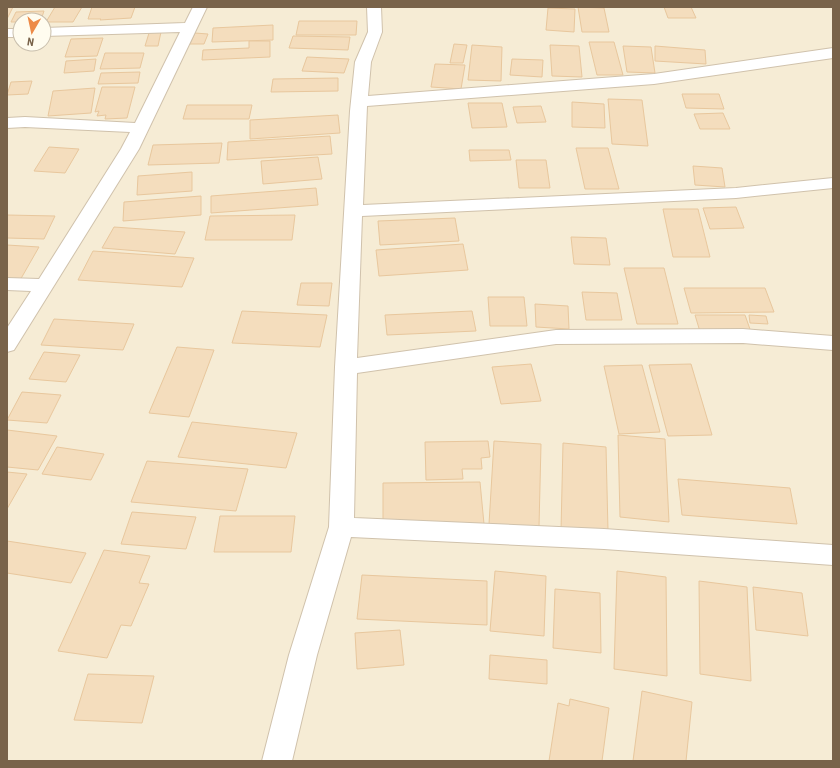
<svg xmlns="http://www.w3.org/2000/svg" width="840" height="768" viewBox="0 0 840 768" font-family="'Roboto Condensed',sans-serif">
<rect width="100%" height="100%" fill="#fdf9e7"/>
<path fill="#f6ecd5" fill-rule="evenodd" d="M7,7H833V761H7ZM20,20H44V44H20Z"/>
<g fill="#f4ddbd" stroke="#e8c79d">
<polygon points="7,7 13,7 7,19"/>
<polygon points="55,7 82,7 73,22 46,22"/>
<polygon points="92,7 135,7 131,18 100,20 101,19 88,19"/>
<polygon points="578,7 604,8 609,32 582,32"/>
<polygon points="664,7 691,7 696,18 668,18"/>
<polygon points="548,8 575,9 574,32 546,30"/>
<polygon points="44,11 41,20 20,20 20,22 11,22 16,12"/>
<polygon points="299,21 357,21 356,35 296,35"/>
<polygon points="273,25 273,40 212,42 213,28"/>
<polygon points="161,32 158,46 145,46 149,33"/>
<polygon points="195,33 208,34 204,44 190,44"/>
<polygon points="293,36 350,37 348,50 289,48"/>
<polygon points="103,38 97,56 65,57 71,39"/>
<polygon points="249,41 270,41 270,57 202,60 203,50 249,48"/>
<polygon points="589,42 614,42 623,75 597,75"/>
<polygon points="454,44 467,45 463,63 450,63"/>
<polygon points="472,45 502,47 501,81 468,80"/>
<polygon points="550,45 579,46 582,77 552,76"/>
<polygon points="623,46 651,47 655,73 627,72"/>
<polygon points="655,46 705,50 706,64 655,61"/>
<polygon points="105,53 144,53 140,68 100,69"/>
<polygon points="307,57 349,59 344,73 302,71"/>
<polygon points="96,59 94,71 64,73 66,61"/>
<polygon points="512,59 543,60 542,77 510,75"/>
<polygon points="435,64 465,65 461,89 431,87"/>
<polygon points="140,72 138,83 98,84 101,73"/>
<polygon points="338,78 338,91 271,92 273,79"/>
<polygon points="32,81 28,94 7,95 11,82"/>
<polygon points="102,87 135,87 127,118 105,119 106,115 97,116 99,111 95,112"/>
<polygon points="95,88 91,113 48,116 53,91"/>
<polygon points="682,94 719,94 724,109 686,108"/>
<polygon points="608,99 642,100 648,146 612,144"/>
<polygon points="572,102 604,104 605,128 572,127"/>
<polygon points="468,103 502,103 507,127 472,128"/>
<polygon points="187,105 252,105 249,119 183,119"/>
<polygon points="541,106 546,122 517,123 513,107"/>
<polygon points="723,113 730,129 700,129 694,114"/>
<polygon points="338,115 340,133 250,139 250,120"/>
<polygon points="330,136 332,154 227,160 228,142"/>
<polygon points="222,143 219,163 148,165 153,145"/>
<polygon points="49,147 79,149 65,173 34,171"/>
<polygon points="576,148 608,148 619,189 585,189"/>
<polygon points="469,150 509,150 511,160 470,161"/>
<polygon points="318,157 322,179 263,184 261,161"/>
<polygon points="516,160 546,160 550,188 519,188"/>
<polygon points="693,166 722,168 725,187 695,185"/>
<polygon points="192,172 192,191 137,195 138,176"/>
<polygon points="316,188 318,205 211,213 211,196"/>
<polygon points="201,196 201,215 123,221 124,202"/>
<polygon points="736,207 744,228 710,229 703,208"/>
<polygon points="663,209 698,209 710,257 673,257"/>
<polygon points="7,215 55,216 44,239 7,238"/>
<polygon points="295,215 292,240 205,240 210,216"/>
<polygon points="455,218 459,241 380,245 378,221"/>
<polygon points="114,227 185,232 175,254 102,248"/>
<polygon points="571,237 606,238 610,265 574,264"/>
<polygon points="463,244 468,270 379,276 376,250"/>
<polygon points="7,245 39,247 19,282 7,282"/>
<polygon points="93,251 194,258 182,287 78,280"/>
<polygon points="624,268 664,268 678,324 637,324"/>
<polygon points="301,283 332,283 329,306 297,305"/>
<polygon points="684,288 765,288 774,312 691,313"/>
<polygon points="582,292 617,293 622,320 586,320"/>
<polygon points="488,297 524,297 527,326 490,326"/>
<polygon points="535,304 568,306 569,329 536,327"/>
<polygon points="242,311 327,315 320,347 232,343"/>
<polygon points="472,311 476,331 387,335 385,315"/>
<polygon points="695,315 745,315 752,335 701,335"/>
<polygon points="749,315 766,316 768,324 750,323"/>
<polygon points="54,319 134,324 123,350 41,345"/>
<polygon points="177,347 214,350 189,417 149,413"/>
<polygon points="44,352 80,355 66,382 29,379"/>
<polygon points="531,364 541,401 501,404 492,367"/>
<polygon points="691,364 712,435 668,436 649,365"/>
<polygon points="642,365 660,432 619,434 604,366"/>
<polygon points="22,392 61,395 47,423 7,420"/>
<polygon points="192,422 297,433 286,468 178,457"/>
<polygon points="7,430 57,436 38,470 7,467"/>
<polygon points="618,435 665,439 669,522 620,517"/>
<polygon points="488,441 490,457 481,458 482,469 462,469 463,479 426,480 425,442"/>
<polygon points="494,441 541,444 539,527 489,524"/>
<polygon points="563,443 606,447 608,531 561,531"/>
<polygon points="57,447 104,454 91,480 42,474"/>
<polygon points="147,461 248,469 236,511 131,502"/>
<polygon points="7,472 27,474 7,509"/>
<polygon points="678,479 790,488 797,524 682,515"/>
<polygon points="480,482 484,524 383,525 383,483"/>
<polygon points="132,512 196,517 186,549 121,544"/>
<polygon points="220,516 295,516 291,552 214,552"/>
<polygon points="7,541 86,553 71,583 7,573"/>
<polygon points="104,550 150,556 139,583 149,584 131,626 121,625 107,658 58,651"/>
<polygon points="495,571 546,576 544,636 490,631"/>
<polygon points="617,571 666,577 667,676 614,669"/>
<polygon points="362,575 487,581 487,625 357,619"/>
<polygon points="699,581 747,587 751,681 700,674"/>
<polygon points="753,587 802,593 808,636 756,630"/>
<polygon points="555,589 600,593 601,653 553,648"/>
<polygon points="400,630 404,665 357,669 355,633"/>
<polygon points="490,655 547,660 547,684 489,679"/>
<polygon points="88,674 154,676 142,723 74,720"/>
<polygon points="642,691 692,702 686,761 633,761"/>
<polygon points="570,699 609,708 602,761 549,761 558,703 569,706"/>
</g>
<g fill="none" stroke-linecap="round" stroke-linejoin="round">
<defs>
<g id="minor">
<polygon points="193,7 207,7 139,149 14,350 7,352 7,328 31,291 7,290 7,278 39,279 121,149 130,132 25,127 7,128 7,118 25,117 135,123 180,32 44,36 44,28 185,23"/>
<polygon points="367,7 381,7 382,32 371,62 368,96 654,74 833,48 833,58 654,84 367,106 363,205 736,188 833,178 833,188 736,198 362,216 357,358 556,330 743,329 833,336 833,350 743,343 556,344 357,373 354,518 604,529 833,545 833,565 604,549 351,537 317,655 292,761 262,761 289,655 329,527 335,367 350,111 355,62 368,32"/>
<rect x="7" y="29" width="13" height="8"/>
</g>
</defs>
<use href="#minor" stroke="#d0c2ac" stroke-width="2"/>
<use href="#minor" fill="#fff" fill-rule="evenodd"/>
</g>
<rect width="840" height="768" fill="none" stroke="#79634a" stroke-width="16"/>
<g transform="translate(32 32) rotate(189)"><circle r="19" fill="#fffcef" stroke="#c9bfad"/>
<path d="M0-3L7 15L0 10L-7 15Z" fill="#ed8a47"/>
<text y="-6" font-size="11" font-weight="bold" text-anchor="middle" fill="#79634a">N</text>
</g>
</svg>
